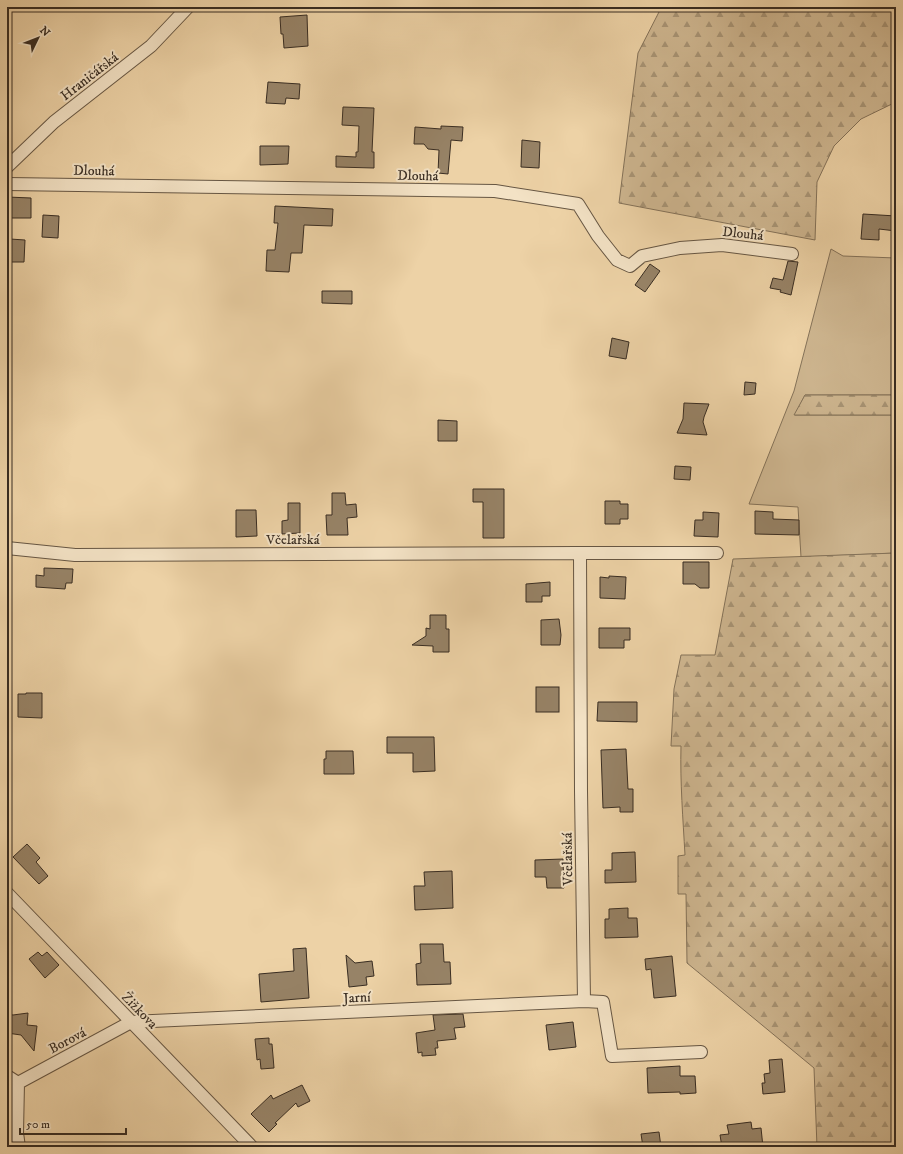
<svg xmlns="http://www.w3.org/2000/svg" width="903" height="1154" viewBox="0 0 903 1154" font-family="'IM FELL DW Pica',serif">
<defs>
<pattern id="forest-firs" width="22" height="20" patternUnits="userSpaceOnUse"><rect width="22" height="20" fill="#ceb690"/><path d="M5 1l3.5 6h-7zM16 11l3.5 6h-7z" fill="#a89475"/></pattern>
</defs>
<rect width="100%" height="100%" fill="#edd2a6"/>
<filter id="stains"><feTurbulence type="fractalNoise" baseFrequency=".005" numOctaves="4"/><feColorMatrix values="0 0 0 0 .2 0 0 0 0 .09 0 0 0 0 .02 0 0 0 .5 -.17"/></filter>
<radialGradient id="worn" r=".72"><stop offset=".6" stop-color="#630" stop-opacity="0"/><stop offset="1" stop-color="#630" stop-opacity=".3"/></radialGradient>
<polygon fill="#ceb690" stroke="#847259" points="831,249 843,256 896,258 896,395 805,395 795,415 896,415 896,553 801,557 798,507 749,504 794,391"/>
<g fill="url(#forest-firs)" stroke="#847259">
<polygon points="663,7 896,7 896,102 861,119 834,146 817,182 815,240 619,203 638,53 660,10"/>
<polygon points="805,395 896,395 896,415 794,415"/>
<path d="M896,553V1147H817L814,1068L687,963L686,894H678V856L685,855C683,819 680,782 681,746H671L674,689L681,655H715L733,559Z"/>
</g>
<g fill="#978367" stroke="#392d22">
<polygon points="307,15 308,46 284,48 283,34 281,34 280,17"/>
<polygon points="268,82 300,84 299,99 286,98 285,104 266,103"/>
<polygon points="343,107 374,108 372,152 374,152 374,168 336,167 336,156 356,157 356,152 358,152 359,126 342,125"/>
<polygon points="441,126 463,127 462,141 451,140 448,174 438,173 439,150 428,149 424,144 414,144 415,127 441,129"/>
<polygon points="522,140 540,142 539,168 521,167"/>
<polygon points="260,146 289,146 288,164 260,165"/>
<polygon points="7,197 31,198 31,218 7,218"/>
<polygon points="275,206 333,209 332,226 304,225 302,253 291,253 289,272 266,271 267,250 275,250 278,223 274,223"/>
<polygon points="863,214 896,216 896,231 879,229 879,240 861,239"/>
<polygon points="43,215 59,216 58,238 42,237"/>
<polygon points="10,239 25,240 24,262 7,262 7,243 9,244"/>
<polygon points="788,261 798,262 791,295 780,292 781,290 770,288 773,278 783,280"/>
<polygon points="650,264 660,271 645,292 635,285"/>
<polygon points="322,291 352,291 352,304 322,303"/>
<polygon points="612,338 629,342 626,359 609,356"/>
<polygon points="745,382 756,383 755,394 744,395"/>
<polygon points="684,403 709,404 704,417 703,422 707,435 677,433 683,419"/>
<polygon points="438,420 457,421 457,441 438,441"/>
<polygon points="675,466 691,467 690,480 674,479"/>
<polygon points="473,489 504,489 504,538 483,538 483,502 473,502"/>
<polygon points="332,493 345,493 346,505 356,504 357,517 347,518 348,535 327,535 326,515 332,515"/>
<polygon points="605,501 620,501 620,504 628,504 628,519 620,519 620,524 605,524"/>
<polygon points="288,503 300,503 300,533 282,534 282,521 288,520"/>
<polygon points="236,510 256,510 257,536 236,537"/>
<polygon points="755,511 773,512 773,519 799,520 799,535 755,534"/>
<polygon points="703,512 719,513 718,537 694,536 695,520 703,520"/>
<polygon points="683,562 709,562 709,588 700,588 695,584 683,584"/>
<polygon points="44,568 73,569 72,583 66,583 65,589 36,587 36,575 44,576"/>
<polygon points="609,576 626,577 625,599 600,598 600,577 609,578"/>
<polygon points="550,582 550,596 542,596 542,602 526,602 526,584"/>
<polygon points="430,615 446,615 446,629 449,629 449,652 433,652 433,646 412,645 426,636 426,628 430,629"/>
<polygon points="559,619 561,635 560,645 541,645 541,620"/>
<polygon points="599,628 630,628 630,640 624,640 624,648 599,648"/>
<rect x="536" y="687" width="23" height="25"/>
<polygon points="26,693 42,693 42,718 18,717 18,694 26,694"/>
<polygon points="598,702 637,702 637,722 597,721"/>
<polygon points="387,737 434,737 435,771 413,772 413,753 387,753"/>
<polygon points="626,749 628,789 633,789 633,812 620,812 620,807 603,808 601,750"/>
<polygon points="326,751 353,751 354,774 324,774 324,759 326,759"/>
<polygon points="27,844 40,858 36,862 48,876 39,884 13,857"/>
<polygon points="635,852 636,882 605,883 605,870 612,870 612,853"/>
<polygon points="563,859 564,888 547,888 546,877 535,877 535,860"/>
<polygon points="452,871 453,908 415,910 414,886 425,886 424,872"/>
<polygon points="628,908 628,918 637,918 638,937 605,938 605,919 609,919 609,909"/>
<polygon points="420,944 443,944 444,962 450,962 451,984 417,985 416,964 421,963"/>
<polygon points="306,948 309,998 261,1002 259,974 294,971 293,949"/>
<polygon points="38,952 42,956 47,952 59,965 45,978 29,959"/>
<polygon points="346,955 355,963 372,961 374,976 366,977 367,985 349,987"/>
<polygon points="672,956 676,996 654,998 651,969 646,970 645,959"/>
<polygon points="28,1013 27,1025 37,1026 34,1051 21,1035 7,1033 7,1014 13,1015"/>
<polygon points="463,1014 465,1027 454,1028 456,1039 437,1041 438,1048 435,1048 436,1055 422,1056 422,1052 418,1053 416,1033 435,1030 433,1015"/>
<polygon points="573,1022 576,1047 549,1050 546,1025"/>
<polygon points="269,1038 269,1044 272,1044 274,1068 261,1069 260,1059 257,1060 255,1039"/>
<polygon points="782,1059 785,1092 763,1094 762,1083 765,1083 764,1074 770,1073 769,1060"/>
<polygon points="680,1066 680,1076 695,1076 696,1093 680,1094 680,1092 648,1093 647,1068"/>
<polygon points="302,1085 310,1101 298,1107 296,1103 275,1123 277,1124 269,1132 251,1114 271,1095 273,1099"/>
<polygon points="751,1122 752,1129 761,1128 763,1147 722,1147 720,1135 729,1134 727,1125"/>
<polygon points="659,1132 661,1147 643,1147 641,1134"/>
</g>
<g fill="none" stroke-linecap="round" stroke-linejoin="round">
<defs>
<g id="minor">
<polyline points="7,167 54,122 151,46 188,7"/>
<polyline points="7,184 495,191 578,204 598,236 617,260 630,266 642,256 680,248 722,245 792,254"/>
<polyline points="7,548 75,555 580,553 581,791 584,1001"/>
<polyline points="580,553 717,553"/>
<polyline points="7,893 252,1147"/>
<polyline points="7,1076 18,1083"/>
<polyline points="19,1147 17,1133 18,1083 131,1022 584,1001 603,1002 612,1056 701,1052"/>
</g>
</defs>
<use href="#minor" stroke="#665643" stroke-width="14"/>
<use href="#minor" stroke="#f3e2c5" stroke-width="12"/>
</g>
<g text-anchor="middle" stroke-width="4" stroke-linejoin="round" paint-order="stroke">
<g font-size="14" fill="#392d22" stroke="#f3e2c5">
<text transform="translate(89 76) rotate(-38)" y="5">Hraničářská</text>
<text transform="translate(94 170) rotate(1)" y="5">Dlouhá</text>
<text transform="translate(418 175) rotate(1)" y="5">Dlouhá</text>
<text transform="translate(743 233) rotate(6)" y="5">Dlouhá</text>
<text x="293" y="544">Včelařská</text>
<text transform="translate(567 859) rotate(-91)" y="5">Včelařská</text>
<text transform="translate(357 997) rotate(-3)" y="5">Jarní</text>
<text transform="translate(140 1010) rotate(46)" y="5">Žižkova</text>
<text transform="translate(67 1040) rotate(-28)" y="5">Borová</text>
</g>
</g>
<rect width="903" height="1154" fill="none" stroke="#edd2a6" stroke-width="24"/>
<rect x="8" y="8" width="887" height="1138" fill="none" stroke="#392d22" stroke-width="2"/>
<rect x="12" y="12" width="879" height="1130" fill="none" stroke="#392d22"/>
<g transform="translate(38 38) rotate(47)" stroke="#f3e2c5" stroke-width="3" paint-order="stroke">
<path d="M0-3L7 15L0 10L-7 15Z" fill="#392d22"/>
<text y="-6" font-size="11" font-weight="bold" text-anchor="middle" fill="#392d22">N</text>
</g>
<path d="M20 1128v6h106v-6" fill="none" stroke="#392d22" stroke-width="2"/>
<text x="26" y="1128" font-size="12" fill="#392d22" stroke="#f3e2c5" stroke-width="3" paint-order="stroke">50 m</text>
<rect width="100%" height="100%" filter="url(#stains)"/>
<rect width="100%" height="100%" fill="url(#worn)"/>
</svg>
